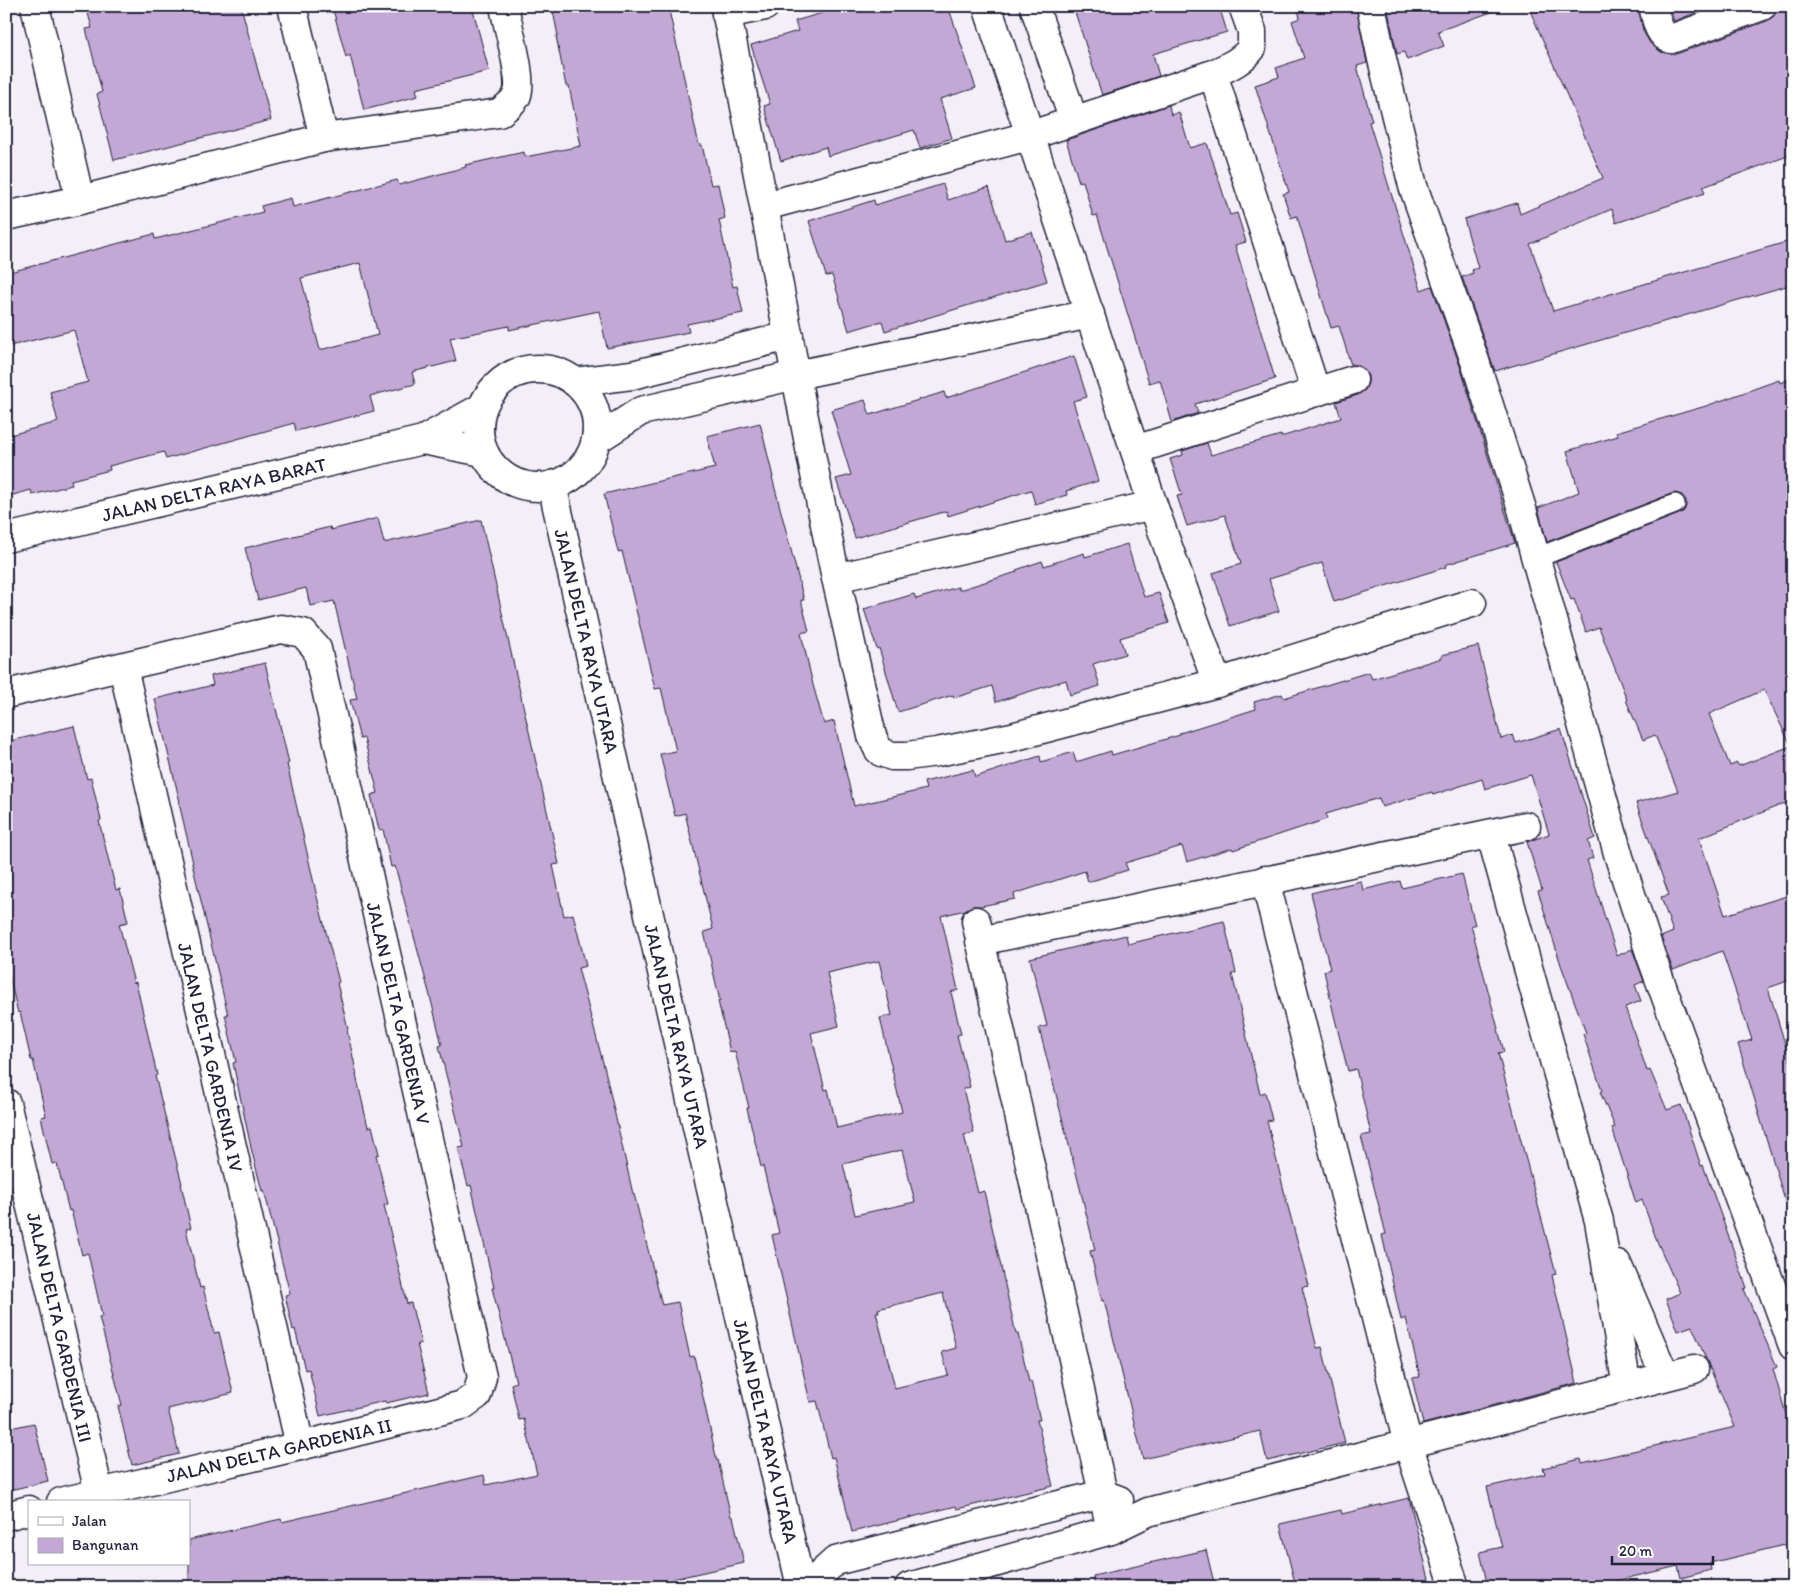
<svg xmlns="http://www.w3.org/2000/svg" width="1799" height="1593" viewBox="0 0 1799 1593" font-family="Itim,sans-serif">
<rect width="100%" height="100%" fill="#f3eef7"/>
<filter id="ink" filterUnits="userSpaceOnUse"><feTurbulence type="fractalNoise" baseFrequency=".02" numOctaves="2"/><feDisplacementMap in="SourceGraphic" scale="10" xChannelSelector="R" yChannelSelector="G"/><feConvolveMatrix kernelMatrix="1 2 1 2 8 2 1 2 1" color-interpolation-filters="sRGB"/></filter>
<g filter="url(#ink)">
<g fill="#c3a8d5" stroke="#22223b" fill-rule="evenodd">
<polygon points="86,6 241,6 271,120 114,160 97,94 102,92 86,29 92,28"/>
<polygon points="332,6 472,6 489,71 416,89 418,96 364,110 350,55 346,57"/>
<path d="M552,6H668L699,145H702L711,185L718,184L725,218L719,220L733,287L737,286L743,313L687,324L689,332L607,348L599,311L509,330V326L450,338L456,361L412,372L415,384L370,396L374,411L296,431L294,423L166,459L164,452L109,466L110,470L71,480L72,485L32,495L31,490L6,497V436L58,422L50,392L88,382L74,330L6,347V273L154,234L155,239L263,212L261,206L291,198L293,207L397,180L399,185L466,167L465,165L524,152L525,157L581,146L569,86H566L556,36H558ZM360,263L378,335L320,350L301,278Z"/>
<polygon points="846,6 948,6 976,88 940,99 952,138 920,148 914,130 828,156 826,147 781,161 764,106 770,104 751,45 798,31 795,21"/>
<polygon points="1073,6 1219,6 1227,32 1153,54 1159,76 1102,95"/>
<polygon points="1297,6 1356,6 1367,63 1357,66 1372,121 1369,122 1421,290 1432,286 1460,366 1515,543 1445,565 1446,567 1334,602 1322,563 1269,579 1279,611 1230,626 1213,573 1241,564 1225,515 1187,526 1177,496 1182,495 1170,459 1183,455 1182,451 1207,443 1211,455 1281,435 1281,437 1341,418 1336,402 1358,395 1365,390 1368,383 1368,376 1364,369 1357,365 1351,365 1339,326 1331,328 1297,216 1291,218 1283,194 1289,192 1255,85 1279,77 1276,68 1304,58 1292,21 1300,18"/>
<polygon points="1387,6 1497,6 1497,10 1438,31 1444,46 1407,60 1404,52 1397,54"/>
<polygon points="1528,6 1638,6 1643,31 1650,43 1661,52 1676,54 1767,21 1774,16 1777,6 1793,6 1793,154 1703,187 1705,193 1616,223 1612,209 1530,244 1553,311 1793,240 1793,284 1495,371 1462,277 1473,273 1472,270 1478,268 1464,219 1517,203 1520,214 1603,178"/>
<polygon points="1669,6 1715,6 1674,21"/>
<polygon points="1169,105 1171,115 1179,112 1190,148 1207,143 1230,215 1237,213 1246,242 1235,245 1275,379 1195,404 1198,413 1172,422 1160,380 1149,383 1097,215 1093,216 1083,181 1079,182 1066,140"/>
<polygon points="943,184 948,200 989,187 1005,240 1032,232 1047,281 885,331 882,321 849,331 832,275 826,276 809,221 874,200 875,205"/>
<polygon points="1074,356 1087,397 1073,401 1098,481 1066,491 1067,495 1035,504 1031,490 948,516 947,511 855,538 836,479 851,475 831,410 865,400 870,415 944,392 946,398"/>
<path d="M1793,378V800L1699,838L1725,915L1793,894V979L1768,988L1793,1070V1203L1786,1204L1738,1044L1752,1040L1722,951L1673,970L1661,937L1673,932L1661,897L1669,895L1636,803L1678,791L1655,735L1643,740L1626,700H1627L1599,627L1586,632L1574,599L1571,600L1556,562L1679,514L1684,511L1686,506V500L1682,495L1676,493L1671,494L1547,542L1538,508L1579,492L1567,451L1618,436L1616,432L1706,406L1779,380L1780,383ZM1764,690L1791,746L1739,766L1737,763L1730,766L1709,714Z"/>
<path d="M760,423L773,477H772L804,600H801L809,631L801,633L813,685L824,724L834,721L854,806L926,789L924,782L973,770L975,777L1040,756L1041,762L1073,752L1076,762L1111,751L1112,755L1180,735V733L1256,709L1254,702L1282,694L1284,698L1369,672L1372,679L1442,658V655L1478,646L1501,739L1513,735L1516,743L1561,729L1595,838L1588,841L1593,858L1587,860L1617,956L1632,949L1644,981L1635,985L1641,1001L1625,1007L1647,1071L1650,1070L1667,1110L1681,1105L1701,1166L1703,1165L1747,1288L1744,1289L1777,1367L1773,1369L1793,1439V1543L1710,1563L1711,1570L1681,1578L1678,1566L1591,1587H1488L1480,1552L1502,1547L1487,1487L1545,1474L1543,1468L1581,1459L1582,1463L1735,1427L1692,1326L1678,1331L1666,1299L1680,1293L1657,1241L1642,1200L1636,1203L1612,1128L1615,1127L1600,1092L1602,1091L1583,1034L1586,1033L1561,965L1538,891L1542,890L1527,842L1549,834L1531,775L1485,789L1482,779L1433,795L1432,792L1382,807L1379,798L1326,814L1327,819L1233,850L1232,848L1187,862L1182,846L1125,863L1128,870L1088,882L1085,871L1014,894L1015,899L981,906H972L965,910L941,916L958,990L951,992L961,1034L957,1035L970,1087L963,1089L974,1133L964,1135L978,1193L984,1191L1016,1334H1018L1029,1382L1031,1381L1040,1420H1037L1053,1486L957,1509L956,1506L852,1532L834,1457L831,1458L817,1401L810,1402L772,1235L779,1233L763,1166L761,1167L747,1108H749L735,1051L730,1052L718,1001H720L704,932L713,929L685,813L675,816L660,754L676,751L661,688L655,689L622,551L618,552L604,494L715,468L707,436ZM879,961L892,1015L880,1018L902,1112L837,1128L828,1089L825,1090L811,1033L839,1026L827,973ZM902,1150L915,1202L855,1215L843,1164ZM943,1293L956,1348L942,1352L948,1375L895,1388L876,1312H879L878,1309Z"/>
<polygon points="378,518 384,543 481,520 559,864 553,865 564,916 573,914 586,966 578,968 605,1070 633,1194 634,1194 662,1305 678,1302 690,1357 694,1356 717,1461 718,1460 731,1517 733,1517 744,1563 637,1587 189,1587 189,1540 281,1519 282,1522 484,1475 486,1485 537,1474 524,1419 519,1420 511,1384 516,1382 492,1288 494,1288 471,1185 468,1186 458,1148 464,1147 439,1046 442,1045 430,996 395,866 391,867 383,829 379,830 371,795 378,793 364,738 360,739 350,700 357,699 334,601 310,606 306,588 258,600 245,548 330,527 331,530"/>
<polygon points="1127,544 1144,597 1159,593 1169,623 1120,638 1125,654 1093,664 1100,686 1070,695 1066,680 996,702 992,686 954,698 953,695 898,712 879,648 877,649 864,609 914,594 916,599 958,587 959,590 1017,572 1016,570 1042,561 1044,566 1084,553 1085,557"/>
<polygon points="265,663 289,763 287,764 317,897 339,982 337,983 348,1029 347,1030 357,1075 356,1075 368,1127 372,1126 379,1154 376,1155 388,1204 384,1205 407,1304 411,1303 421,1343 417,1344 429,1393 386,1403 385,1401 320,1416 309,1369 305,1370 295,1329 293,1330 285,1295 290,1294 264,1190 262,1191 252,1152 233,1063 236,1062 225,1015 228,1015 192,863 193,863 179,803 180,802 155,699 213,685 211,676"/>
<polygon points="74,726 87,779 91,778 101,820 99,821 116,890 120,889 128,922 119,924 134,983 136,982 157,1075 155,1076 182,1184 181,1184 191,1228 186,1229 200,1288 203,1287 214,1333 219,1332 233,1393 168,1409 179,1454 132,1465 118,1406 122,1405 99,1317 102,1316 88,1253 82,1255 71,1210 69,1211 57,1163 52,1164 41,1117 46,1116 33,1060 31,1060 20,1012 18,1013 6,963 6,742"/>
<polygon points="1462,874 1475,925 1471,925 1504,1052 1498,1053 1556,1274 1552,1275 1577,1383 1423,1424 1412,1378 1420,1377 1406,1318 1401,1320 1382,1235 1386,1234 1361,1136 1371,1134 1356,1069 1348,1071 1334,1015 1324,971 1330,969 1311,893 1361,881 1363,890 1400,881 1402,888"/>
<polygon points="1224,921 1236,973 1232,974 1260,1094 1265,1092 1272,1120 1267,1121 1287,1203 1309,1286 1302,1287 1317,1348 1322,1347 1345,1443 1267,1461 1260,1431 1143,1459 1104,1300 1102,1301 1090,1251 1095,1250 1079,1184 1039,1028 1047,1026 1030,958 1126,935 1128,944"/>
<polygon points="34,1423 48,1481 6,1491 6,1429"/>
<polygon points="1409,1498 1431,1587 1296,1587 1280,1524 1341,1510 1342,1514"/>
<polygon points="1206,1550 1215,1587 1095,1587 1093,1576"/>
</g>
<g fill="none" stroke-linecap="round" stroke-linejoin="round">
<defs>
<polyline id="service" points="1536,558 1675,504"/>
<g id="minor">
<polyline points="35,6 80,200"/>
<polyline points="292,6 324,138"/>
<path d="M725,6C764,196 796,388 836,578C848,631 860,683 872,736L878,749L881,752L892,756H907L937,752L1012,737L1217,683L1472,603"/>
<polyline points="987,6 1153,505 1217,683"/>
<polyline points="1034,6 1074,121"/>
<polyline points="1371,6 1382,59 1413,186 1475,361 1522,509 1619,857 1651,956 1793,1346"/>
<path d="M1653,6C1656,17 1658,36 1671,39L1762,6"/>
<polyline points="726,14 765,6"/>
<polyline points="1213,74 1316,392"/>
<path d="M765,206L1029,136L1213,74C1228,67 1242,61 1252,48V31L1243,6"/>
<path d="M6,216L80,200L324,138L499,113C505,108 512,104 516,97C525,84 507,24 504,6"/>
<circle cx="538" cy="428" r="59"/>
<polyline points="575,382 632,375 789,336"/>
<polyline points="423,440 483,452"/>
<polyline points="596,440 641,411 796,375 1090,314"/>
<polyline points="1135,450 1353,380"/>
<polyline points="552,485 801,1587"/>
<polyline points="6,538 423,440 481,408"/>
<polyline points="836,578 1153,505"/>
<polyline points="123,667 300,1446"/>
<polyline points="6,694 281,629 303,633 317,649 482,1377 477,1395 463,1405 300,1446 61,1502"/>
<polyline points="1491,835 1599,1221 1627,1387"/>
<polyline points="1265,880 1408,1444 1455,1587"/>
<polyline points="976,921 1111,1530"/>
<polyline points="980,941 1526,826"/>
<polyline points="6,1103 99,1492"/>
<polyline points="1617,1264 1665,1376"/>
<polyline points="6,1516 29,1510"/>
<polyline points="807,1587 835,1561 1103,1494 1119,1500"/>
<polyline points="909,1587 1111,1530 1148,1512 1694,1369"/>
</g>
</defs>
<use href="#service" stroke="#22223b" stroke-width="22"/>
<use href="#minor" stroke="#22223b" stroke-width="31"/>
<use href="#service" stroke="#fff" stroke-width="19"/>
<use href="#minor" stroke="#fff" stroke-width="28"/>
</g>
</g>
<g text-anchor="middle" stroke-width="4" stroke-linejoin="round" paint-order="stroke">
<g font-size="19" fill="#22223b" stroke="#fff">
<text transform="translate(214 489) rotate(-13)" y="7">JALAN DELTA RAYA BARAT</text>
<text transform="translate(587 641) rotate(77)" y="7">JALAN DELTA RAYA UTARA</text>
<text transform="translate(399 1013) rotate(77)" y="7">JALAN DELTA GARDENIA V</text>
<text transform="translate(677 1036) rotate(77)" y="7">JALAN DELTA RAYA UTARA</text>
<text transform="translate(211 1057) rotate(77)" y="7">JALAN DELTA GARDENIA IV</text>
<text transform="translate(60 1327) rotate(77)" y="7">JALAN DELTA GARDENIA III</text>
<text transform="translate(766 1431) rotate(77)" y="7">JALAN DELTA RAYA UTARA</text>
<text transform="translate(279 1450) rotate(-13)" y="7">JALAN DELTA GARDENIA II</text>
</g>
</g>
<rect width="1799" height="1593" fill="none" stroke="#fff" stroke-width="25"/>
<rect x="12" y="12" width="1774" height="1568" fill="none" stroke="#22223b" stroke-width="2" filter="url(#ink)"/>
<rect x="28" y="1500" width="162" height="65" fill="#ffffff" stroke="#a7a7b1"/>
<rect x="38" y="1517" width="25" height="8" fill="#ffffff" stroke="#a7a7b1"/>
<text x="72" y="1526" font-size="15" fill="#22223b">Jalan</text>
<rect x="38" y="1538" width="25" height="15" fill="#c3a8d5" stroke="#a7a7b1"/>
<text x="72" y="1550" font-size="15" fill="#22223b">Bangunan</text>
<path d="M1612 1556v8h101v-8" fill="none" stroke="#22223b" stroke-width="2.5"/>
<text x="1619" y="1556" font-size="15" fill="#22223b" stroke="#ffffff" stroke-width="4" paint-order="stroke">20 m</text>
</svg>
